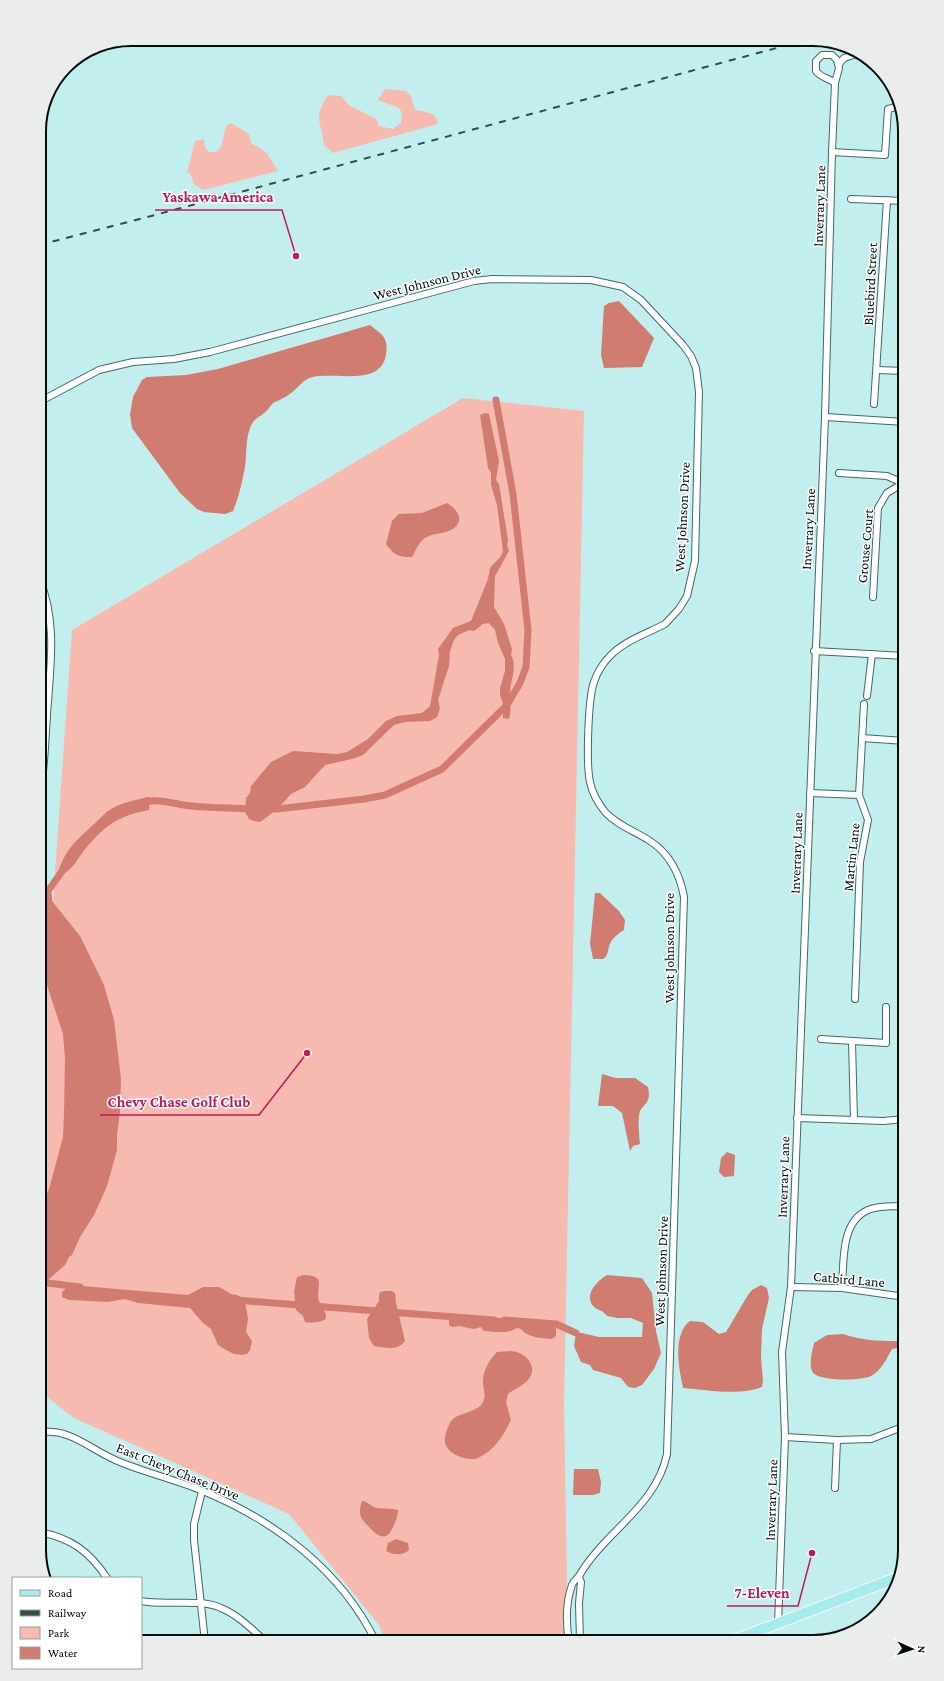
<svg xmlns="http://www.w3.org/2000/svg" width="944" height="1681" viewBox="0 0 944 1681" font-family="'Crimson Pro',serif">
<rect width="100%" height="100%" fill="#c2efee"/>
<g fill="#f7bab1">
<path d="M385,89L406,91L411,96L415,110C425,112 437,112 438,124L333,153L324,145C322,121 312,119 328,95L341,96L349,105L376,119L379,126L393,129L401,123L402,113L399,108L378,100Z"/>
<polygon points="231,123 249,134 251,143 266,152 278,171 203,190 194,184 190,173 187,173 195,141 204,139 205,147 209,152 216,152 221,147 226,126"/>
<polygon points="463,398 584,411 564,1403 568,1642 385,1642 379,1625 289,1514 74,1418 39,1391 39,1102 72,630"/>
</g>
<g fill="#d07c71">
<polygon points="619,301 654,338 642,367 604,368 601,355 604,306 609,303"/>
<path d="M370,325C381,334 389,337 386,354C382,387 335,372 313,377C303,379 298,388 291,393C286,397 281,399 275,402C272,403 271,406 269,408C265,414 257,417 253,422C245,434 247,453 245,467C242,482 239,497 233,511L225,514L204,512L197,509L180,493L132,428L130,414L133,397L142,380L147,377L186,375L218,369Z"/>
<path d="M485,413L489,414L499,461L496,480L499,484L508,540L507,546L509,551L495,576L494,607L504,624L512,649L511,655C518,667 510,681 510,693C509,702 512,710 509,719L503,718V704L500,695V688L505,671V659L498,643L495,630L489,623L483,624L474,631L469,630L458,635L454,640L450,651L449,666L438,700L440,709L437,717L430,721L405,722L394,725L363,755L352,759L325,765L305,787L291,794L282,804L267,817L260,822L254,821L249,819L245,812L246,798L250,793L251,786L271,762L293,751L337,754L347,752L368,739L386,721L397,716L422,713L430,706L439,655L438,649L453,628L471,621L488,579L490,568L501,556L503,551L497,505L491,485V472L488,468L480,415Z"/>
<path d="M447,503C462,512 465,526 446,532C439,534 431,534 425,538C419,542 415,551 412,557C398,557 394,555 386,544L392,521L399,514L422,513Z"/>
<path d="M148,797L150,798L149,810C116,816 103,827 82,853C75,863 73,869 61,875L58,873C65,849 77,840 94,824C101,818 105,812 113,808C123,802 136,800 148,797Z"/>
<path d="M595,893H600L619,911L625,920L624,930C619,933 612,938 610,944C607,951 609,955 603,959H593L590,944Z"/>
<polygon points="52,901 80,936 104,985 114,1020 121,1079 120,1112 117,1135 117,1150 107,1186 94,1215 80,1237 72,1255 69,1257 65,1265 39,1288 39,1212 49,1189 63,1137 64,1114 65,1059 63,1034 39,961 39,937 44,930 47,904"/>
<path d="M602,1074L616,1078H635L648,1087C652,1106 642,1102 639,1115C638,1124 639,1135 640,1144L633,1146L630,1151L622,1113L613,1106H598Z"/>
<polygon points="727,1152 735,1155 734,1176 724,1177 719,1172 721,1158"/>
<path d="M304,1275C328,1276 315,1287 319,1301C321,1308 327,1311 326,1319C319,1323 313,1323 305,1322L303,1316L296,1310L294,1292L297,1277Z"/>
<path d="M607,1275L642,1278L652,1293L656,1331L661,1353L654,1369L642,1385L635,1388L628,1387L621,1378L593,1370L590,1365L581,1362L574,1346L576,1333H582L599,1337H642L643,1323L631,1318H617L607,1316C603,1310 599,1311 594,1307C583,1295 597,1281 607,1275Z"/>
<polygon points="70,1285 188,1295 203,1287 219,1287 231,1294 237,1295 243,1298 246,1307 248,1319 246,1332 252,1341 250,1350 247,1354 242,1355 234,1354 226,1350 218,1345 211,1329 202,1322 190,1308 138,1303 125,1299 108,1302 69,1300 62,1297 62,1292"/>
<path d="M761,1285L767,1288L769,1298L762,1329L761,1357L763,1381L762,1387C740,1396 707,1390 683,1388C679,1368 672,1335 690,1321L703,1322L719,1334L726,1332L748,1295L752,1290Z"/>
<path d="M385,1291H391L395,1293L396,1303L405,1341C398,1351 385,1348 374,1346L369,1338L367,1319L379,1301V1295L380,1292Z"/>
<path d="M452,1314L474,1316L478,1320L484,1321L487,1317L511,1319L515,1323H522L524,1319L532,1320L556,1328V1336L552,1339C541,1338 528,1338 521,1329L517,1328C507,1334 496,1332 484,1331L481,1327L474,1329L459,1326L452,1327L449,1325V1320Z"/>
<path d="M843,1334C862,1341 883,1341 904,1341L905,1349L899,1348L892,1349C887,1358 881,1371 871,1376C862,1381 816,1382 812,1371C809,1364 812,1351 814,1343L827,1335Z"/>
<path d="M511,1351C526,1352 540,1367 527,1381C521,1387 514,1389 508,1394L506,1402L511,1420C505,1432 499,1443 488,1452C485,1454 479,1458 475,1459C464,1460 448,1454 445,1443C444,1437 447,1429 449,1425C454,1411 476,1415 483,1402C486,1396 484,1391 483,1384C482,1372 489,1360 497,1352Z"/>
<polygon points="574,1469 598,1469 601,1482 600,1493 593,1495 573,1495"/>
<path d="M362,1501C369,1502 372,1507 377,1508C385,1509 391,1508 398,1510C398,1516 396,1520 394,1525C388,1540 381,1539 371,1529C368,1526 363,1521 361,1517C359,1512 360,1506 362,1501Z"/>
<path d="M396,1539L408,1543L409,1550C403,1556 393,1555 386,1551L388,1543Z"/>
</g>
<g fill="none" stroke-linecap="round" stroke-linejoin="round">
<g stroke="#d07c71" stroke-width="7">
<path d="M142,803C158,797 176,805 192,806C213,808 234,808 255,809"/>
<polyline points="268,809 277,809 364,799 385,795 442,769 507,705 520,683 526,667 528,630 513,494 496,400"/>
<polyline points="49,902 48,891 65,867"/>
<polyline points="39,1282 80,1287"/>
<polyline points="235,1300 494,1320"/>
<polyline points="505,1320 556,1324 576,1333"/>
</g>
<defs>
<g id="minor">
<polyline points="839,64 844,58 860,53"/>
<polyline points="832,152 885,155 888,109 900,106"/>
<polyline points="851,199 905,201"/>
<polyline points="877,370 905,371"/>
<path d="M39,402L99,370L133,362L174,359L210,352L474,281L492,279L591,280L623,287L641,300L683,345L691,356L696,368L699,392L695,561L687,596L679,609L665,624C646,634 624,641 610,656C603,663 597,673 594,682C588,699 586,764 590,782C592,793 598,803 605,812C618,826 635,831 650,841C670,854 680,875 684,897L667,1454C656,1507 605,1531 579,1576C577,1579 574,1580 572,1585C566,1602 566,1624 569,1642"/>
<polyline points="874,404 887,200"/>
<polyline points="825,417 905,422"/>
<polyline points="839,473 887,476 903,483"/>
<polyline points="873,597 878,508 887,493 905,482"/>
<polyline points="814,651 905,656"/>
<polyline points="867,696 872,654"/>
<polyline points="862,738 905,741"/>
<polyline points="810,793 859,795"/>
<path d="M39,798C45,770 45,743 47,715C50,669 58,622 39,578"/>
<polyline points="855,999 860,862 868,820 859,795 864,704"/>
<polyline points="821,1039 886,1043 886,1007"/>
<polyline points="852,1041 854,1120"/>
<polyline points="797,1118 883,1121 905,1119"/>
<polyline points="791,1287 842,1288 905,1297"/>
<path d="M842,1288C844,1263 840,1222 868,1210C880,1205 893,1207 905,1206"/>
<path d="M39,1433C69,1426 93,1452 120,1462C147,1473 176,1480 203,1491C275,1521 341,1570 376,1642"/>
<polyline points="785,1437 837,1440 871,1439 905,1426"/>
<polyline points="835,1488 837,1440"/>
<polyline points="202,1491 194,1524 194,1540 205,1642"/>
<path d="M39,1532C71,1538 89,1551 107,1578"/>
<polyline points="579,1577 581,1582 579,1603 580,1642"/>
<path d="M141,1601C165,1606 200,1598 221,1608C238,1615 253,1630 266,1642"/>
<path d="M778,1624L785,1437L782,1352L791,1287L825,417L832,152L835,83L839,68L837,60L832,55H822L816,61V71C821,78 829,78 835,83"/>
</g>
<polyline id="primary" points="729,1642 896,1578"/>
</defs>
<use href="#minor" stroke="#406968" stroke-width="8"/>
<use href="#primary" stroke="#fff" stroke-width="12"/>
<use href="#minor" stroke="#fff" stroke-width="6"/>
<use href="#primary" stroke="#a7ebeb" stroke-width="10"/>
<polyline stroke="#364b4b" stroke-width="2" stroke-dasharray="7 7" stroke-linecap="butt" points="39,245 155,215 810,39"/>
</g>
<g text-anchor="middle" stroke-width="3" stroke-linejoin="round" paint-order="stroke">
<g font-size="14" fill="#010e0e" stroke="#fff">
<text transform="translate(819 206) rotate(-88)" y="5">Inverrary Lane</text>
<text transform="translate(427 282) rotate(-14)" y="5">West Johnson Drive</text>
<text transform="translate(870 284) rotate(-87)" y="5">Bluebird Street</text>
<text transform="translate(682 517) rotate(-87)" y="5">West Johnson Drive</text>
<text transform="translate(808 529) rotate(-87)" y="5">Inverrary Lane</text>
<text transform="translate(865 546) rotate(-85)" y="5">Grouse Court</text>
<text transform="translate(796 853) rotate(-88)" y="5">Inverrary Lane</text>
<text transform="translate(851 857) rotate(-84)" y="5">Martin Lane</text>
<text transform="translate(669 948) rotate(-90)" y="5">West Johnson Drive</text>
<text transform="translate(783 1177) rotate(-88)" y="5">Inverrary Lane</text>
<text transform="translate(661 1271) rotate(-88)" y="5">West Johnson Drive</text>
<text transform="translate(849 1279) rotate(5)" y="5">Catbird Lane</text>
<text transform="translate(178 1471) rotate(22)" y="5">East Chevy Chase Drive</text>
<text transform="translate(771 1500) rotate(-88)" y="5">Inverrary Lane</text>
</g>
</g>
<path d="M0 0H944V1681H0ZM131 46H813A85 85 0 0 1 898 131V1550A85 85 0 0 1 813 1635H131A85 85 0 0 1 46 1550V131A85 85 0 0 1 131 46Z" fill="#ebecec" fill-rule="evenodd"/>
<path fill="none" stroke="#010e0e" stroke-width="2" d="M131 46H813A85 85 0 0 1 898 131V1550A85 85 0 0 1 813 1635H131A85 85 0 0 1 46 1550V131A85 85 0 0 1 131 46Z"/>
<path fill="none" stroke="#c2185b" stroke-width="1.5" d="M296 256L282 210H155M307 1053L259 1115H100M812 1553L798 1606H727"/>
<g fill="#c2185b" stroke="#fff" stroke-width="1.5">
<circle cx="296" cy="256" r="4"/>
<circle cx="307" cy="1053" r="4"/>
<circle cx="812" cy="1553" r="4"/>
</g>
<g font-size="15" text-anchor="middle" font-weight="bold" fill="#c2185b" stroke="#fff" stroke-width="3" stroke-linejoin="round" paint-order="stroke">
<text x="218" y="202">Yaskawa America</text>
<text x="179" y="1107">Chevy Chase Golf Club</text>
<text x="762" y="1598">7-Eleven</text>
</g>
<rect x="12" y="1577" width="130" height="92" fill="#ffffff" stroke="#999f9f"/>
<rect x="20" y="1590" width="20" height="6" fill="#a7ebeb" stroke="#999f9f"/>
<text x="48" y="1597" font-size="12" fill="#010e0e">Road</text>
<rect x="20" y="1610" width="20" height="6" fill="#364b4b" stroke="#999f9f"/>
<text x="48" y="1617" font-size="12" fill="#010e0e">Railway</text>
<rect x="20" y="1627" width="20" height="12" fill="#f7bab1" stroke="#999f9f"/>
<text x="48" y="1637" font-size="12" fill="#010e0e">Park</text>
<rect x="20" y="1647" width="20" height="12" fill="#d07c71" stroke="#999f9f"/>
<text x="48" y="1657" font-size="12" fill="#010e0e">Water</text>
<g transform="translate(912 1649) rotate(93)" stroke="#ffffff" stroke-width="3" paint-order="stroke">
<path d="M0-3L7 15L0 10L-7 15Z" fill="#010e0e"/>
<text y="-6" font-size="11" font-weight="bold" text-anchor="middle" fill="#010e0e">N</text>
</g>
</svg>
